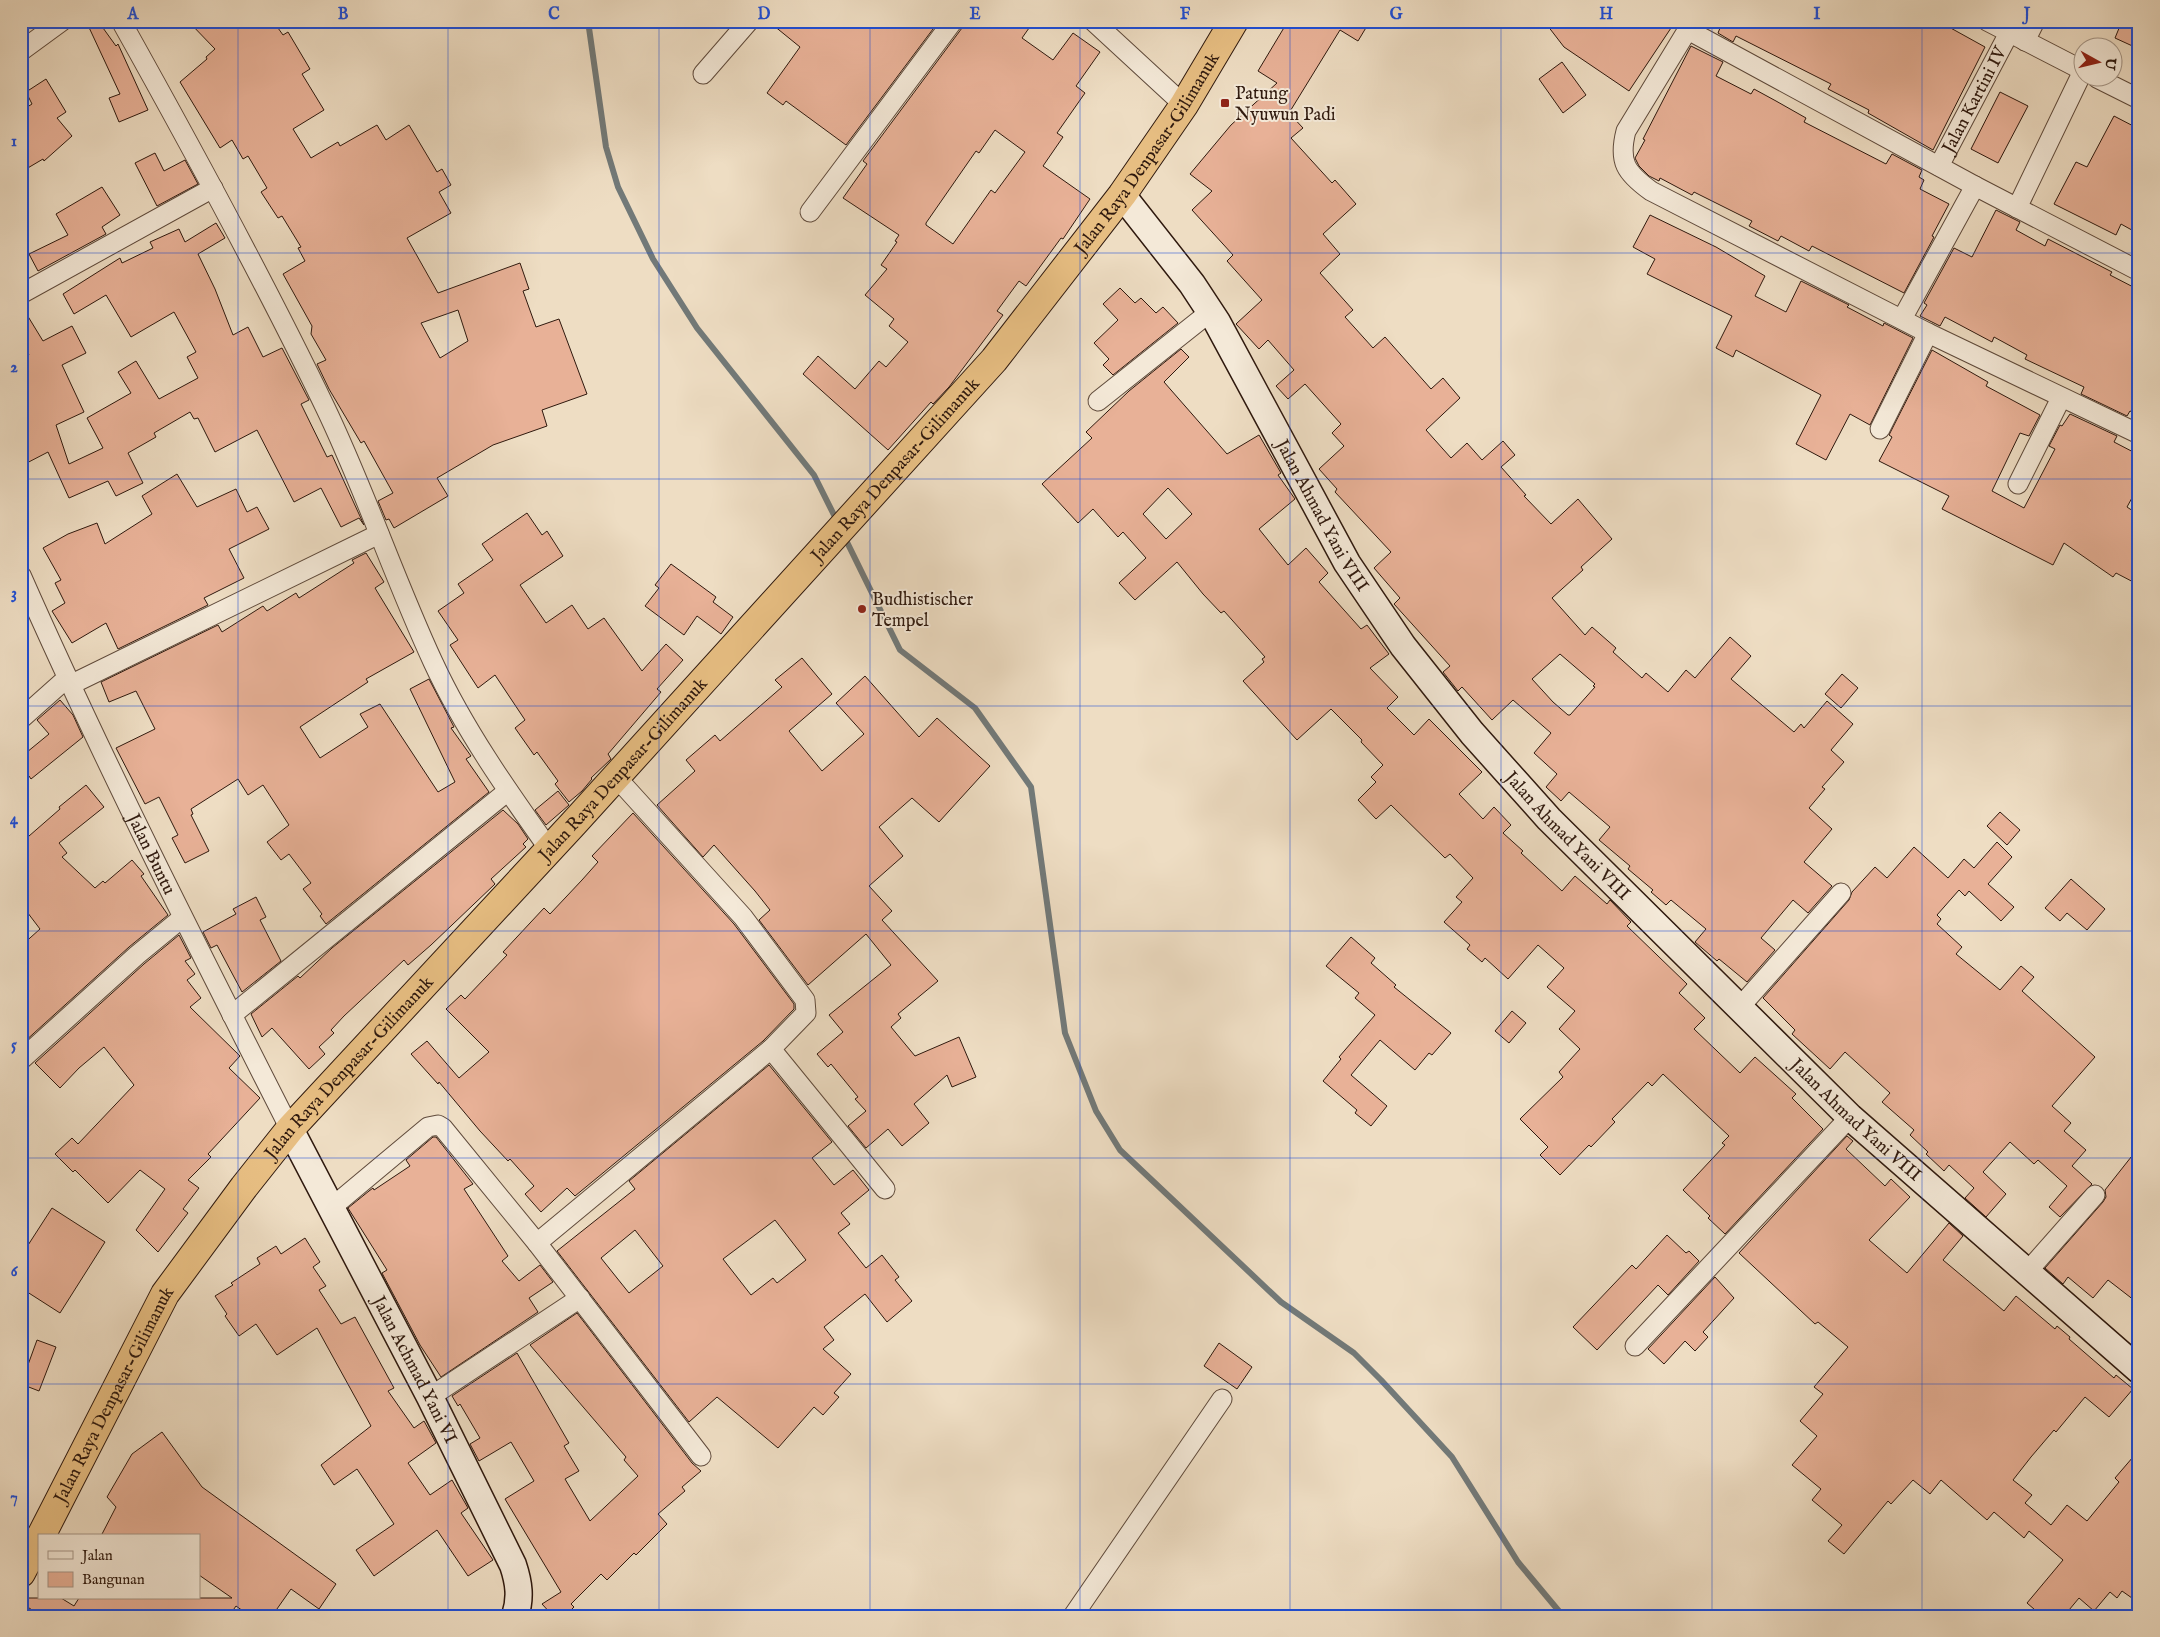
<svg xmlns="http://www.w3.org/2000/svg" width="2160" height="1637" viewBox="0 0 2160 1637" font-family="'IM FELL English',serif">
<rect width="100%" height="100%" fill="#eeddc3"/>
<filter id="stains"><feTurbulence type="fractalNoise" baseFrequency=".004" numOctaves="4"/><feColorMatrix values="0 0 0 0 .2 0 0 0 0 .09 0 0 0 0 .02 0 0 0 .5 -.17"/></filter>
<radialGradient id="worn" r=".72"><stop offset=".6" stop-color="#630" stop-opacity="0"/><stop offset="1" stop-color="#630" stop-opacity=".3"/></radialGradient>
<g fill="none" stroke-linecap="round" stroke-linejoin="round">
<g stroke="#727978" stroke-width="6">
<polyline points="588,21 606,147 618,187 653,259 697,328 814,475 838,523"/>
<polyline points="844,536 900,650 975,708 1031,787 1065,1033 1096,1111 1120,1150 1281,1302 1354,1353 1381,1380 1452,1457 1518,1562 1563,1616"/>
</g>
</g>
<g fill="#e8b197" stroke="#2f190e" fill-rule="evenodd">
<polygon points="86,21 98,21 116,46 118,44 148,110 119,122 109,98 120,94"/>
<path d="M188,21H273L283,35L288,32L310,69L302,74L324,110L293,129L311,158L338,142L340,146L377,125L386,140L409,125L437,172L442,169L451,185L439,192L451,213L407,238L438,293L520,263L529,289L523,291L536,327L559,319L587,394L542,410L547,426L493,445L437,478L448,496L394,528L389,519L386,520L378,501L393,493L364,441L361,443L329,389L317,364L326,360L311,334L312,326L283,274L305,261L298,248L301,247L282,216L278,218L261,192L267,188L248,156L243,159L232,140L220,148L180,82L207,59L206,57L215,49ZM458,310L468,341L440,358L421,323Z"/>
<polygon points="768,21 931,21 936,25 846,145 786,101 783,105 767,93 800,47"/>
<path d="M964,21H1034L1022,38L1053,60L1073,33L1100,52L1076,86L1085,93L1057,133L1063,137L1043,166L1090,199L1063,239L1061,238L1026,286L1019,281L997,311L1003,315L949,387L933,404L931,402L888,450L803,374L818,356L855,389L879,361L886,367L908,342L889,326L894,319L865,295L887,269L881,265L897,242L895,241L899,235L843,198L867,164L863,161L962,28ZM995,130L1025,152L995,193L991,190L953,244L926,225V223L976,151L979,153Z"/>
<path d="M1288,21H1370L1358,41L1340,30L1289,113L1303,128L1291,138L1332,183L1335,180L1356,204L1323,234L1340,254L1320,273L1353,310L1345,317L1373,348L1385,337L1431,389L1443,378L1460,398L1426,430L1451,458L1467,443L1482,460L1503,441L1515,455L1501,467L1526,495L1524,496L1551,524L1578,499L1612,539L1581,567L1583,570L1552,598L1585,635L1592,627L1616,648L1613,652L1642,678L1646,673L1668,692L1686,670L1695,678L1730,637L1751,656L1731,679L1794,732L1801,724L1804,728L1827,701L1853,724L1831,750L1844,762L1822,787L1825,789L1809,808L1832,829L1804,862L1832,886L1808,913L1793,900L1761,938L1775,950L1747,982L1719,959L1717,961L1695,942L1706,929L1671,900L1666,905L1651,892L1653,890L1628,869L1630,866L1599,840L1610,827L1569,792L1561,801L1546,787L1557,774L1534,753L1551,733L1513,700L1492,720L1462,687L1458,691L1443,672L1450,666L1394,604L1400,598L1374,568L1391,552L1335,492L1337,489L1319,469L1344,446L1332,433L1341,424L1305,384L1288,399L1276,386L1294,370L1268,340L1259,349L1236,324L1262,300L1227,261L1233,255L1192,210L1212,191L1190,174L1231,125L1277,83L1258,71ZM1560,654L1595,684L1593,686L1595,687L1570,715H1568L1553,702L1532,679Z"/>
<polygon points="1544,21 1661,21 1671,28 1629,91 1564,47"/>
<polygon points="1708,21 1938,21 1985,47 1933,150 1868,113 1869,110 1828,89 1831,84 1736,36 1733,42 1718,33 1720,28"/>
<polygon points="2122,21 2139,21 2139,49 2115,38"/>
<polygon points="1691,46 1723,62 1716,76 1751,94 1754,89 1776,101 1806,118 1804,122 1886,164 1892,154 1922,170 1919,177 1924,180 1920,189 1949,204 1932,236 1934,237 1904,293 1812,246 1809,251 1781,236 1778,241 1749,226 1752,221 1694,192 1692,195 1660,178 1659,181 1649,176 1639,166 1635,158 1645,140 1643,139"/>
<polygon points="1562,62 1586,95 1563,113 1539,79"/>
<polygon points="46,79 66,112 57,118 72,136 44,161 43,159 21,172 21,111 32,104 26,92"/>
<polygon points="2000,92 2028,106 1998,163 1971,149"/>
<polygon points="2114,116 2139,129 2139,234 2121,224 2116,235 2054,204 2076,162 2087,167"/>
<polygon points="155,153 164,171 185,160 198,184 157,206 135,163"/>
<polygon points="102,187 120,215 102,227 106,234 38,271 29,254 68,235 56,214"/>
<polygon points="1996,210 2020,222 2016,230 2045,246 2048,239 2112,272 2110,275 2139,290 2139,415 2130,411 2127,416 2081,394 2084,387 2025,359 2027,355 1994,337 1992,342 1945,317 1940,326 1920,316 1927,305 1924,303 1954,248 1972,257"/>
<polygon points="1650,215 1716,247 1765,276 1755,296 1786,312 1801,281 1849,305 1847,307 1883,326 1884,323 1913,338 1870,425 1850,414 1826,460 1796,444 1821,395 1736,350 1733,357 1716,348 1732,316 1647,274 1655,259 1633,247"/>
<polygon points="216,223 225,238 198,254 215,289 233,335 248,327 263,357 282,348 309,400 301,404 327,457 332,455 364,525 359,518 341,527 321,488 294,502 257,430 215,452 198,418 194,419 190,412 154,433 156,437 128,453 143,483 116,496 108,481 69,498 48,452 21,466 21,360 29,355 21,341 21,305 43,341 72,326 86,353 62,365 84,412 56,425 69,464 103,448 87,418 131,393 118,372 136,361 159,399 198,378 187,357 196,352 174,312 131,337 106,295 74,314 63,294 120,258 122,263 153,248 150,242 179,229 185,242"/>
<polygon points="1120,288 1135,303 1141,298 1156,313 1163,307 1178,323 1113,375 1103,365 1109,359 1094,343 1118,320 1103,304"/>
<path d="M1181,349L1189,357L1164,382L1227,454L1259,435L1281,473L1278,475L1295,499L1259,529L1288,565L1306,548L1328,573L1319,582L1361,629L1367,625L1389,654L1370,668L1398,697L1387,708L1414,735L1429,719L1482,772L1459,794L1483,819L1494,807L1511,825L1503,833L1523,851L1521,853L1562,891L1575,876L1607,904L1610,900L1631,922L1627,926L1687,984L1679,993L1705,1018L1694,1029L1740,1073L1755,1057L1796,1094L1792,1098L1823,1129L1725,1234L1708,1218L1710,1216L1683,1190L1725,1145L1722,1143L1729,1136L1663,1074L1652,1086L1648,1082L1612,1119L1615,1122L1591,1147L1589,1145L1560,1175L1540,1155L1548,1147L1520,1119L1563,1077L1559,1072L1580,1049L1559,1029L1575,1011L1547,987L1564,968L1538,945L1508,979L1485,958L1482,962L1467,949L1470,945L1444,922L1462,902L1456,897L1473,878L1450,854L1445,858L1391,805L1376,819L1358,800L1376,782L1371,777L1383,765L1361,742L1362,740L1331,709L1297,740L1243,681L1264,662L1262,659L1265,657L1224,611L1221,613L1203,594L1177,562L1135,600L1119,583L1146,558L1123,532L1118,537L1093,509L1078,523L1042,484L1092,438L1086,432L1129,391ZM1168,488L1192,514L1166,539L1143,514Z"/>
<polygon points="1932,350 1988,382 1986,386 2040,415 2029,436 2020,433 1992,491 2024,508 2055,449 2049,446 2060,425 2062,426 2070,414 2117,436 2114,442 2139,455 2139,485 2127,507 2139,515 2139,585 2116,573 2113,577 2064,543 2053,565 1942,509 1949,496 1879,461 1892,437 1889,435"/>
<polygon points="177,474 197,507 236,489 247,512 257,507 269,529 229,549 244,578 204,598 208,605 118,649 106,623 72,643 52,611 65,603 55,583 61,580 43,548 68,534 97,523 105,544 152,514 142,496"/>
<polygon points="527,513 542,535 547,531 563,556 520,585 546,623 572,605 588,629 604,618 642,671 666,644 683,660 657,689 661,692 608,754 611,759 591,778 592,779 582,791 569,802 555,784 558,781 537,752 534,755 515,728 525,720 495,675 478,688 450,645 458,640 438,611 464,593 458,584 493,560 482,544"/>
<polygon points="366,553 384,582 375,588 414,652 366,679 368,682 300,727 320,758 368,727 360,714 380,704 438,792 455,782 410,689 429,679 454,727 451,728 471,756 466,759 489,792 326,924 320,916 322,914 303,889 311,883 289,854 281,860 267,842 289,825 263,785 248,795 238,779 191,809 193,814 191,815 209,851 185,863 172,838 178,835 159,797 145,804 116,748 155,729 136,691 109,702 101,682 218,625 222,632 263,606 267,611 296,593 299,598 354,563 352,560"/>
<polygon points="671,564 716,597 713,602 733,617 721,634 697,616 684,635 645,606 659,588 655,585"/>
<polygon points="802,658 832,694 789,731 822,771 864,734 836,703 865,676 919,737 937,718 990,766 939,822 912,798 879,827 903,856 869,886 892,911 882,920 938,981 898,1014 901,1018 891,1027 915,1056 959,1037 976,1077 952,1087 947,1075 914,1104 929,1123 902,1146 888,1129 866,1148 848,1126 866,1111 855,1099 858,1097 831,1064 828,1067 817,1054 843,1032 829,1015 891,965 866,934 808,985 759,920 770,910 755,891 714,845 703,857 657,805 695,771 686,760 715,735 720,741 782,687 775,680"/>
<polygon points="1842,674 1858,688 1841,708 1825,694"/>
<polygon points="60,700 73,715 83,737 31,779 29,776 21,784 21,757 49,734 37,720"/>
<polygon points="86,785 104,807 59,843 67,853 62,857 95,888 103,881 105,883 132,860 144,874 141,876 168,915 129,947 23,1043 21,1041 21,946 40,929 21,904 21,843 60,809 59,807"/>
<polygon points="558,791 569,805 546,825 535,810"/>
<polygon points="503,810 518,824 528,839 523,844 526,847 491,879 495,884 431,945 408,965 404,960 344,1016 331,1030 334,1033 319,1047 325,1054 309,1069 272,1028 262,1037 251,1014 298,976 300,978 332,948"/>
<polygon points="2000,812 2020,830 2007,845 1987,826"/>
<polygon points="633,813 734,924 794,1004 794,1009 763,1041 575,1196 567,1188 541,1212 525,1194 534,1186 510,1159 508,1161 480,1131 439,1082 438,1084 411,1054 427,1041 459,1078 489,1052 446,1009 461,995 465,999 507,955 503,952 544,908 550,914 582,880 598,862 592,856"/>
<polygon points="1997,842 2012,857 1988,884 2014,907 2001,921 1969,891 1965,896 1959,890 1937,915 1941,919 1937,924 1962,947 1956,954 2000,990 2021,966 2034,977 2022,991 2095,1057 2052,1106 2071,1123 2064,1131 2086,1150 2072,1166 2092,1184 2060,1217 2049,1207 2067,1186 2038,1160 2034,1164 2010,1142 1983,1172 2006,1194 1986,1217 1965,1198 1974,1188 1949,1165 1944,1171 1926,1154 1928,1152 1910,1135 1914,1130 1882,1102 1890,1093 1845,1052 1830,1069 1792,1034 1795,1030 1763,998 1849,900 1852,892 1875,867 1887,878 1914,847 1948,878 1964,859 1974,868"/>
<polygon points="2071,879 2105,909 2087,930 2067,913 2060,921 2045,908"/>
<polygon points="256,897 266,917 260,920 281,961 242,992 217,945 211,948 203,932 236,914 233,909"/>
<polygon points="179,935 191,958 185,961 195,974 187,980 201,998 190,1007 240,1056 229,1068 260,1098 208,1154 211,1157 188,1180 199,1188 183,1209 188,1213 158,1252 136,1230 165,1189 140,1170 108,1203 75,1170 73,1172 55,1154 72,1138 78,1144 134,1085 104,1047 79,1068 60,1088 35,1063 144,964"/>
<polygon points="1351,937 1375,958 1371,963 1396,985 1394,987 1451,1033 1432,1055 1429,1053 1415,1070 1380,1040 1351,1075 1387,1106 1371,1126 1355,1113 1357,1110 1323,1081 1341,1059 1339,1057 1375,1015 1355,998 1359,993 1326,966"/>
<polygon points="1512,1011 1526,1023 1509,1043 1495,1031"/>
<path d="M769,1065L832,1142L812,1158L834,1185L853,1170L869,1190L841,1213L850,1224L838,1233L866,1268L882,1255L899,1277L895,1280L912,1301L887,1322L865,1294L824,1327L834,1340L823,1349L851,1374L834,1393L839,1397L823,1415L814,1407L778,1448L717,1397L689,1422L557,1251L635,1189L629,1181ZM775,1220L806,1260L777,1283L773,1278L751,1295L723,1259ZM635,1230L663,1266L629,1293L601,1258Z"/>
<polygon points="1847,1136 1853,1141 1846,1149 1885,1186 1891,1179 1910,1197 1869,1240 1907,1273 1949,1223 1963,1236 1943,1260 2004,1311 2016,1296 2055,1329 2057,1326 2070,1337 2069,1339 2114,1378 2116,1375 2133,1389 2109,1417 2085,1397 2056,1432 2054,1430 2031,1457 2013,1480 2032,1495 2025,1503 2051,1525 2067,1505 2087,1521 2119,1482 2115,1478 2139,1450 2139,1603 2122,1591 2117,1598 2110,1592 2094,1611 2079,1598 2064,1616 2042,1616 2027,1603 2063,1560 2029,1531 2024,1538 1994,1512 1987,1520 1941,1480 1930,1494 1913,1480 1891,1504 1888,1501 1844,1554 1828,1541 1842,1525 1812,1500 1821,1489 1792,1465 1817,1436 1800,1421 1823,1394 1814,1387 1848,1347 1818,1322 1815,1324 1739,1253"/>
<polygon points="433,1137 436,1137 473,1184 464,1189 508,1256 502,1261 519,1281 540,1265 553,1282 529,1298 538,1312 441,1377 420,1345 382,1273 387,1270 348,1208 369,1191 373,1188 374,1190 410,1166 406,1160"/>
<polygon points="2139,1147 2139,1304 2108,1280 2093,1298 2068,1277 2063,1284 2045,1268 2103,1202 2106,1197 2105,1190"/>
<polygon points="52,1208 105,1242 60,1313 21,1288 21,1256"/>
<polygon points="1667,1235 1686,1253 1689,1251 1699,1261 1668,1295 1658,1285 1597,1350 1573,1327 1632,1265 1636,1269"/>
<polygon points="305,1238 320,1262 313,1267 326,1286 319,1290 341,1324 355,1317 394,1388 388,1391 414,1428 424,1421 436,1443 408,1463 430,1495 452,1480 468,1508 461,1513 493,1560 468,1576 437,1530 374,1576 356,1550 394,1524 357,1469 334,1485 321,1465 371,1426 317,1328 277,1355 256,1324 239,1336 225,1316 227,1314 215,1296 233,1285 231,1283 260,1264 257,1258 276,1246 281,1254"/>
<polygon points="1715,1277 1734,1298 1703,1332 1708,1337 1695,1351 1685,1341 1664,1364 1648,1349"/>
<polygon points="577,1313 692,1463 701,1471 682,1487 685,1491 658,1514 667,1524 636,1555 634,1553 607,1580 601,1574 571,1604 574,1607 565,1616 553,1616 542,1604 561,1592 505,1499 534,1481 511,1442 479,1461 470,1444 480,1438 460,1404 458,1406 452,1396 517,1353 569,1443 564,1446 579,1471 565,1479 590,1521 638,1476 624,1460 626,1457 530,1345"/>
<polygon points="37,1340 56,1347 39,1391 21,1384"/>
<polygon points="1219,1343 1252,1367 1237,1389 1204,1366"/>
<polygon points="162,1432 202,1487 336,1584 319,1609 291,1589 272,1616 250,1616 236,1606 229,1616 42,1616 21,1603 21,1598 61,1598 74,1606 79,1598 232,1598 199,1575 199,1536 101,1536 116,1507 107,1497 132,1454"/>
</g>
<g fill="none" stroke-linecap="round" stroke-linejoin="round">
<defs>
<g id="street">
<path d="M121,21C192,148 262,276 325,407C365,490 394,578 433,662C464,729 507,790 549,849"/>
<polyline points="1093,21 1184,105"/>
<path d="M1693,21L1626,131C1618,162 1626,173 1651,191L1928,333L2139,434"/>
<polyline points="1987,21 2082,70"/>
<polyline points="1688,30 1975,186 2139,271"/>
<polyline points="2025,41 2035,21"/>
<polyline points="21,51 62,21"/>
<polyline points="703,74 749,21"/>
<polyline points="2097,78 2139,99"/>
<path id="s1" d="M1939,166L2009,33"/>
<polyline points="2017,208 2082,73"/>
<polyline points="810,212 953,21"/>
<polyline points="21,294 213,188"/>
<polyline points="1902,319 1975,186"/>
<polyline points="1098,401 1210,312"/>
<polyline points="1880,429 1928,333"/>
<polyline points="2018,484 2061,398"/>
<path id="s2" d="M21,575C104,763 197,946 290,1129"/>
<polyline points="70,685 379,534"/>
<polyline points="21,719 67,678"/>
<polyline points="1739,1008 1841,893"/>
<polyline points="232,1015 508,791"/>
<polyline points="771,1049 885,1189"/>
<polyline points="21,1060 137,955 182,918"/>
<polyline points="331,1208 428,1127 438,1125 443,1128 537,1243 701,1456"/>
<polyline points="537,1243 771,1049 806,1013 805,1000 743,917 616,777"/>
<polyline points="2027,1272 2095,1195"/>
<polyline points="1635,1346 1850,1117"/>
<polyline points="430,1397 580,1298"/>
<polyline points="1073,1616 1222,1399"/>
</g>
<g id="secondary">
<path id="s3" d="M1122,195L1192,284L1217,322L1347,563L1403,646L1472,733L1549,819L1850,1117L2139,1370"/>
<path id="s4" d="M290,1129L430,1397L513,1565C519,1583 521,1598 515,1616"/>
</g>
<g id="highway">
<path id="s5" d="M41,1536L165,1294L244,1187L290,1129L574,823L994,360L1122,195L1184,105L1234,21"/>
<polyline points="21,1573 39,1539"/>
</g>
</defs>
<use href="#street" stroke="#5f4a3b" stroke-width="21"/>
<use href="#secondary" stroke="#2f190e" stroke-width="29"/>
<use href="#highway" stroke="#2f190e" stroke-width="30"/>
<use href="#street" stroke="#f4e9d8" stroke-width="19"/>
<use href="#secondary" stroke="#f4e9d8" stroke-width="26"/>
<use href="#highway" stroke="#e7be82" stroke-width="28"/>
</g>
<path fill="none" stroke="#1d4ed8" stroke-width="1" stroke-opacity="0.55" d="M238,21V1616M448,21V1616M659,21V1616M870,21V1616M1080,21V1616M1290,21V1616M1501,21V1616M1712,21V1616M1922,21V1616M21,253H2139M21,479H2139M21,706H2139M21,931H2139M21,1158H2139M21,1384H2139"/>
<g fill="#8f2418" stroke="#f4e9d8" stroke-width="2">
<rect x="1220" y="98" width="10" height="10" rx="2.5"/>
<circle cx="862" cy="609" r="5"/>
</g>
<g text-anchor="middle" stroke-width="4" stroke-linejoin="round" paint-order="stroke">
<g font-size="18" fill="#2f190e" stroke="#f4e9d8" text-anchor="start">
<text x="1235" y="99">Patung<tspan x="1235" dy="21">Nyuwun Padi</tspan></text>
<text x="872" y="605">Budhistischer<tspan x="872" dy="21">Tempel</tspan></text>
</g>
<g font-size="18" fill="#2f190e" stroke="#f4e9d8">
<text dy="6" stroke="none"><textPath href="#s1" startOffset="75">Jalan Kartini IV</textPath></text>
<text dy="6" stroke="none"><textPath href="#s5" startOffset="1779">Jalan Raya Denpasar-Gilimanuk</textPath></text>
<text dy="6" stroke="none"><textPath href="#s5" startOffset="1374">Jalan Raya Denpasar-Gilimanuk</textPath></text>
<text dy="6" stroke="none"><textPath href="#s3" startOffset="379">Jalan Ahmad Yani VIII</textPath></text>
<text dy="6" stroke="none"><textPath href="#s5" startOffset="969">Jalan Raya Denpasar-Gilimanuk</textPath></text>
<text dy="6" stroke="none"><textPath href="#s3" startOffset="784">Jalan Ahmad Yani VIII</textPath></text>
<text dy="6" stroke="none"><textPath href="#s2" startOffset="308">Jalan Buntu</textPath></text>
<text dy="6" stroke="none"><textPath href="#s5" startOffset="564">Jalan Raya Denpasar-Gilimanuk</textPath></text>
<text dy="6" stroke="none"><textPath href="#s3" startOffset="1189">Jalan Ahmad Yani VIII</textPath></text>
<text dy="6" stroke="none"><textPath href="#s4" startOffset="271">Jalan Achmad Yani VI</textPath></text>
<text dy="6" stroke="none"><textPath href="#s5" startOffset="159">Jalan Raya Denpasar-Gilimanuk</textPath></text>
</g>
</g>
<rect width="2160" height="1637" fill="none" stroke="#eeddc3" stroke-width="55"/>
<rect x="38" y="1534" width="162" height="65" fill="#f4e9d8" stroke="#a59687"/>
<rect x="48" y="1551" width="25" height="8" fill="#f4e9d8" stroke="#a59687"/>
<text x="82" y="1560" font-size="15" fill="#2f190e">Jalan</text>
<rect x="48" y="1572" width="25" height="15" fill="#e8b197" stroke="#a59687"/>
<text x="82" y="1584" font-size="15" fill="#2f190e">Bangunan</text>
<g transform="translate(2098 62) rotate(98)"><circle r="24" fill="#f4e9d8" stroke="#a59687"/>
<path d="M0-4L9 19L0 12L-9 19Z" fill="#8f2418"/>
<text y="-8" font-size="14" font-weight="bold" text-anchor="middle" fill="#2f190e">U</text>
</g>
<rect x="28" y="28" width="2104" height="1582" fill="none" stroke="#1d4ed8" stroke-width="2"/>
<g font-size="16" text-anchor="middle" font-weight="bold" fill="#1d4ed8">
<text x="133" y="19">A</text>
<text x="343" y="19">B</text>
<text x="554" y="19">C</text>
<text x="764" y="19">D</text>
<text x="975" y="19">E</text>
<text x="1185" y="19">F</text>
<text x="1396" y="19">G</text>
<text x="1606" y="19">H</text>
<text x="1817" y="19">I</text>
<text x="2027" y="19">J</text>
<text x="14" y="146">1</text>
<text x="14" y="372">2</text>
<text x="14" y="598">3</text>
<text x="14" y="824">4</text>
<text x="14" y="1050">5</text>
<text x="14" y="1276">6</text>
<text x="14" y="1502">7</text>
</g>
<rect width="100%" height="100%" filter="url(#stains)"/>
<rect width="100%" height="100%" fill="url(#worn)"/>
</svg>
